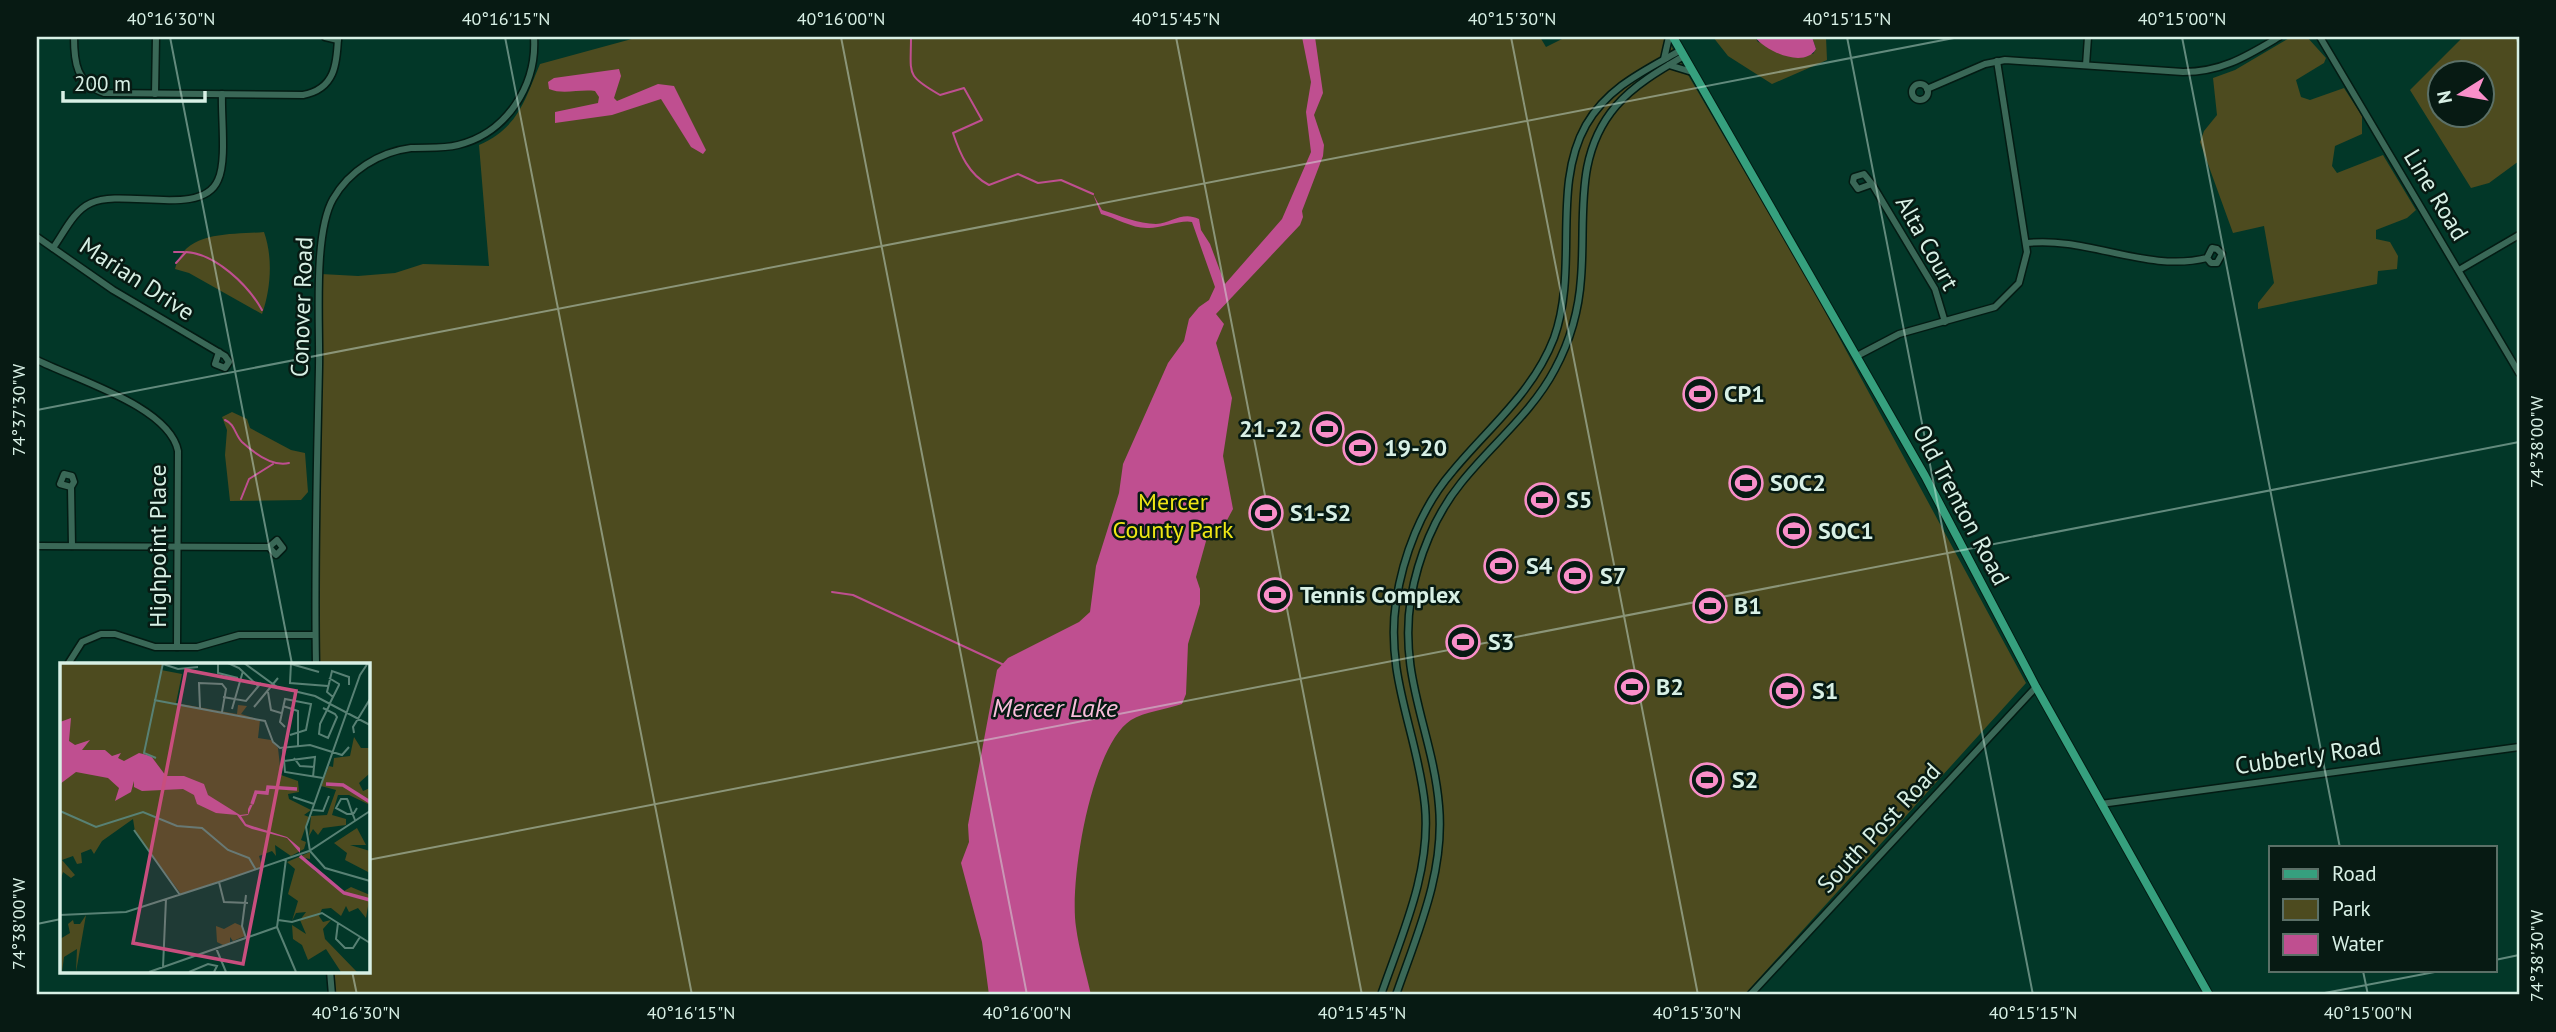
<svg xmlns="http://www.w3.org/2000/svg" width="2556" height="1032" viewBox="0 0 2556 1032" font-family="'PT Sans',sans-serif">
<rect width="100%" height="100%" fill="#023728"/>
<g fill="#4d4b1f" fill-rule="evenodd">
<path d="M639,37H1540L1546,47L1566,37H1666L1815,293L2026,683L1744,995H335L333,971H368V664H320L316,499L321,274L358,276L395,273L423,264L489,266L479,145C519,127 524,101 540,64Z"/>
<polygon points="1713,37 1755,37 1758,42 1813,54 1816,49 1812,37 1826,37 1827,60 1772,84 1728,56"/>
<polygon points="2291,37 2307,37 2326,58 2324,63 2296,80 2301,97 2310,100 2344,88 2362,116 2362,134 2335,146 2332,166 2337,173 2383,155 2416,210 2407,218 2376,230 2376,239 2390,242 2398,256 2397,269 2378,271 2377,284 2258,309 2258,303 2274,283 2264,226 2233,233 2200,142 2204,131 2217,115 2213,78 2235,70"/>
<path d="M2463,37H2519V161L2489,183L2471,188L2410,90ZM2440,74H2482V116H2440Z"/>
<path d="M264,232C273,257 271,289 262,314L189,273L175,269C184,230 232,235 264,232Z"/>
<polygon points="232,412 247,419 250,428 291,450 305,453 308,492 301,500 230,501 225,455 227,430 222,417"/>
</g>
<g fill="#bf4f90">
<path d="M1302,37H1315L1323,93L1314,115L1324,145L1323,156L1302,211L1303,217L1300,225L1216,314L1224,324L1216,343L1232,398L1223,456L1233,509L1226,522L1208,534L1196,577L1200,589V604L1188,644L1186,694L1182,704C1167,709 1144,712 1131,720C1091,746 1069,882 1076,927C1079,950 1086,972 1091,995H989L982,942L961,863L969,842L968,825L997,670L1008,658L1079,622L1090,612L1096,566L1119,493L1123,464L1168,363L1184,341L1189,319L1199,307L1209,300L1215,287L1192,222C1183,219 1161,228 1149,228C1133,229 1116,218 1101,214L1093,194L1102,210C1118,215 1139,224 1156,224C1172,223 1182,211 1199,219L1201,230L1210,244L1225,284L1282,219L1311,152L1306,112L1311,82Z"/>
<path d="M1755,37H1812L1816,49C1804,69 1765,51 1755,37Z"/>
<path d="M619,69L621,76L614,98L617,101L658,84L674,86L706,150L703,154L691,147L661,99L612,115L555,123V112L598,103L599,97L595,91C579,89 563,95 549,89L548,82L554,78Z"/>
</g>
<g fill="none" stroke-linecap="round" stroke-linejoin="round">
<g stroke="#bf4f90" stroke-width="2">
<path d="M911,37C911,75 905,75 940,95L964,88L982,120L953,133C960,154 969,175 989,185L1018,174L1038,183L1061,180L1093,194"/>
<polyline points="174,252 184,252"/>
<path d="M176,263L186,252C216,254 248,285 262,310"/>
<path d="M225,420C235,424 235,435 242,442C254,453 273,467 289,463"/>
<polyline points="241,499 249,479 273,464"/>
<polyline points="832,592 853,595 1004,665"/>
</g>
<defs>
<g id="minor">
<path d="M74,37C74,62 76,83 104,93L303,95C335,89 337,64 338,37"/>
<polyline points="325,37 338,40"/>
<polyline points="2320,37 2519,373"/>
<polyline points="1664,59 1669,37"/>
<polyline points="1669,65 1692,72"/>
<polyline points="2086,65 2088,37"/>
<circle cx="1920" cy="92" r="8"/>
<path d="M1927,89L1985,64L2005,60L2183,72C2222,72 2247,56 2279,37"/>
<polyline points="155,94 156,37"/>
<polyline points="1872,184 1858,189 1853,182 1854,177 1864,174 1872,184 1935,289 1945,322"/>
<polyline points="37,237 113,290 225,356 229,362 225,368 215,364 219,352"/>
<path d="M2027,243C2087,236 2147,273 2207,258L2211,263H2217L2222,254L2217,249L2212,248L2207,258"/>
<path d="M53,248C64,233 73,211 91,203C123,188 202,218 218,180C227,161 221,117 222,94"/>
<polyline points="2459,270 2519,235"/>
<polyline points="1857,356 1899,334 1995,307 2019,283 2027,252 1997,61"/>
<path d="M37,360C74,379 169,406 178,451L177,647"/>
<polyline points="71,487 60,484 64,474 72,476 74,482 71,487 72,546"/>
<polyline points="37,546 269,547 277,540 283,548 276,555 269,547"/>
<polyline points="68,664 82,642 101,634 115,634 155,647 197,647 239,635 315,635"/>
<path d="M316,664C314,565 317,466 319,367C320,324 313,234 333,199C349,171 379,152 411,148C427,147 442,149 458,145C507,133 537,85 534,37"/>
<polyline points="2101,804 2519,747"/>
<polyline points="330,971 332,995"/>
<path d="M1381,995C1402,934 1431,872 1425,806C1418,734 1385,677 1396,602C1403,556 1421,508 1452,472C1488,428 1533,393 1554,338C1579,269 1551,187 1586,125C1608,87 1644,71 1681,50"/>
<path d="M1396,995C1417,934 1445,873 1439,806C1433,732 1398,677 1411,598C1418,557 1435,515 1461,483C1492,444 1532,413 1555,369C1570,341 1579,309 1581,278C1586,218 1573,156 1616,106C1634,85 1660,70 1684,56"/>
<polyline points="1750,995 2036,687"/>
</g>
<polyline id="major" points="1673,37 1925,476 2036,687 2209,995"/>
</defs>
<use href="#minor" stroke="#031b13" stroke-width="9"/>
<use href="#major" stroke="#031b13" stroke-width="10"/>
<use href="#minor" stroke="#3a6857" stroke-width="6"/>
<use href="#major" stroke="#36a07e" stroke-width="8"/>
</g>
<path fill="none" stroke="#d8f0e5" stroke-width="2" stroke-opacity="0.45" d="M170,37L292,664M505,37L692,995M841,37L1027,995M1176,37L1362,995M1511,37L1698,995M1847,37L2033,995M2182,37L2340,848M2517,37L2519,48M37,410L1959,37M368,860L2519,442M37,924L61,919M2495,960L2519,955M352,971L357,995M2363,971L2368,995M2314,995L2440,971"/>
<defs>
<symbol id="stadium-ring" viewBox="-11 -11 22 22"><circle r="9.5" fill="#071a13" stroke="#f98fc9" stroke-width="1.5"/><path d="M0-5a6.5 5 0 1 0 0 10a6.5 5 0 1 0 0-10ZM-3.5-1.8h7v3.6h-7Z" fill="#f98fc9"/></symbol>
</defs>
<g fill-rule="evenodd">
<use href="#stadium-ring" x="1681" y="375" width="38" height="38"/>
<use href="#stadium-ring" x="1308" y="410" width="38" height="38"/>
<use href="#stadium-ring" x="1341" y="429" width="38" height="38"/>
<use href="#stadium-ring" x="1727" y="464" width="38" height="38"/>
<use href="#stadium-ring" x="1523" y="481" width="38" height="38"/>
<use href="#stadium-ring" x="1247" y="494" width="38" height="38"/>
<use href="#stadium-ring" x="1775" y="512" width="38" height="38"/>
<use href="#stadium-ring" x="1482" y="547" width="38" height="38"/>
<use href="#stadium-ring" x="1556" y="557" width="38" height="38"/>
<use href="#stadium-ring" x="1256" y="576" width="38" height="38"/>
<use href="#stadium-ring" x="1691" y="587" width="38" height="38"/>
<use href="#stadium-ring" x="1444" y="623" width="38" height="38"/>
<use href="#stadium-ring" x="1613" y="668" width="38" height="38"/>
<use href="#stadium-ring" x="1768" y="672" width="38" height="38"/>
<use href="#stadium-ring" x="1688" y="761" width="38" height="38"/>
</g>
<g text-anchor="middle" stroke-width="5" stroke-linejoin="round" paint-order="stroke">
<g font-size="24" fill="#d8f0e5" stroke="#071a13">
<text transform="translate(2436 195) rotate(59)" y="8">Line Road</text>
<text transform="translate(1927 243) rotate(61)" y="8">Alta Court</text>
<text transform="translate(137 279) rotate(33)" y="8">Marian Drive</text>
<text transform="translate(302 307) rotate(-88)" y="8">Conover Road</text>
<text transform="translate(1961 505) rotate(62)" y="8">Old Trenton Road</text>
<text transform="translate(158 546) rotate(-90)" y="8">Highpoint Place</text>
<text transform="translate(2308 756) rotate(-8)" y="8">Cubberly Road</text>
<text transform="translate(1879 828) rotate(-47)" y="8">South Post Road</text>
</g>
<g font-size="24" font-weight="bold" fill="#d8f0e5" stroke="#071a13" text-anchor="start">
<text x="1724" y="402">CP1</text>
<text x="1302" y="437" text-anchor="end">21-22</text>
<text x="1384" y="456">19-20</text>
<text x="1770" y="491">SOC2</text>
<text x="1566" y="508">S5</text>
<text x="1290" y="521">S1-S2</text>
<text x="1818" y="539">SOC1</text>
<text x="1526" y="574">S4</text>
<text x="1600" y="584">S7</text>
<text x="1300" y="603">Tennis Complex</text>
<text x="1734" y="614">B1</text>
<text x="1488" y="650">S3</text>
<text x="1656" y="695">B2</text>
<text x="1812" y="699">S1</text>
<text x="1732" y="788">S2</text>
</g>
<g font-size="24" fill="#eee715" stroke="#071a13">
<text x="1173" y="510">Mercer<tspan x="1173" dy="28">County Park</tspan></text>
</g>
<g font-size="26" font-style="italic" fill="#f9bedb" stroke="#071a13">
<text x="1055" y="717">Mercer Lake</text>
</g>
</g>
<g transform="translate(60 663)">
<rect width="310" height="310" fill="#023728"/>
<path d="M0,0H103L101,7L122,11L116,40L177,51L178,42L187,43L181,51L200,57L198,75L211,77L218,85L221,112L238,118L239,129L228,131L229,136L251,147L244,152L249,154L241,177L246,179L244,186L231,193L215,182L216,193L212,188L199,193L202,204L121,231L75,169L73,156L42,178L34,191L31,186L21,190L22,200L17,201L13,193L2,197L15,212L11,215L3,209L0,219ZM294,74L301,85H310L309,111L299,120L303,128L310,125V142L289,132H278L272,152L286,156V162L263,165L258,172L253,166L249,173L251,153L267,152L276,127L261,123L269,103L273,104L274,95L290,93ZM297,165L306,182H290L310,188V210L285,197L287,190L274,180ZM250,189V196L245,195L255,208L278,225L284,228L291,224L310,232L306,255L298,245L289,249L286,243L281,253L271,245L262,246L259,253L263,259L271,257L263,266L265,276L297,309H281L266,286L248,297L242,282L233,276L232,262L246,271L240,257L246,249L236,250L232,258L238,238L228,231L235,206L227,199ZM26,252L16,309L17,286L4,294L2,309L0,276L10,270L8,261L13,257L14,261H20ZM175,260L182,263L185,273L173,278L170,274V280L163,282L157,279L156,263L164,266Z" fill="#4d4b1f"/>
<path d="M11,55L9,78L15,82L30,77L22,87H45L52,93L61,90L58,95L64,98L79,90L91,93L106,113H124L144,121L148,132L180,152L188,151V146L190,142L193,141L188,152L181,153L186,161L227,174L240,185V190L227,175L192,166L185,163L177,152L156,150L137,141L134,132L123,126L82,128L74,124V118L71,129L55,138L59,125L48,115L16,109L0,121V59Z" fill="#bf4f90"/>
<path fill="none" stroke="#bf4f90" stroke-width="3.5" d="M266,121L283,122L310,139M192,141L196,129L207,130L208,124L237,126M240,193L284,230L310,237"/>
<path fill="none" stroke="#588174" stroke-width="2" d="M158,0V10L178,15M168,0L179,5L198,23M184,0L217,24L255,33L310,62M231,0L230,20L268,23M308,0L300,12L246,164L250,188L265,205L310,218M103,1L118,6L138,4M231,1L259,9M208,29L211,47L221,50M163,34L186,38L201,20M273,34L267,29L272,8L289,14V22M94,37L205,58L213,79L220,85L250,82L282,92L289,84M223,43L238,48V83M194,44L218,15M140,45L139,20L162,21L166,26L162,49M263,45L275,51L277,54L268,75L259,71L260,62V61L270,41V40L279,22V21L269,15M172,46L183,8M225,64L220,59L225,36L251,41L246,67L230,72M294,70L293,64L310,36M223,85L225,109L263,115M96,95L84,90L103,0M234,95L240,103L255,104M224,98L255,94L253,114M233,134L254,141M253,147L263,148L269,133M0,148L36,164L83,149L117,163L142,165L168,187L189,195L196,207M295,157L293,152L292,150L288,138L287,136H281L276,145L287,151H291L292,150H294L297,145M74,167L120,232M226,196L217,264L236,309M159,219L164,239L188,240M0,252L66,249L159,219L249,188L310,148M218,257L232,259L262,250L310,280M278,260L276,276L285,285H293L300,274M186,275L182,263L186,232M156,285L166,309M103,304L106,236M89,309L217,264M129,309L148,301L157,303L154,309"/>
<path fill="#c84e7e" fill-opacity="0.15" stroke="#c84e7e" stroke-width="3.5" d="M126,7L236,28L183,301L73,280Z"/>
<rect width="310" height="310" fill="none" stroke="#d8f0e5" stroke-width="3.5"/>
</g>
<rect width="2556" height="1032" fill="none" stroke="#071a13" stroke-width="77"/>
<rect x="2269" y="846" width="228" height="126" fill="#071a13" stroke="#5b7067" stroke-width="2"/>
<rect x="2283" y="869" width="35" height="10" fill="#36a07e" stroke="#5b7067" stroke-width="2"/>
<text x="2332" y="881" font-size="21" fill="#d8f0e5">Road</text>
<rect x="2283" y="899" width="35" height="21" fill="#4d4b1f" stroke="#5b7067" stroke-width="2"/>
<text x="2332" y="916" font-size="21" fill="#d8f0e5">Park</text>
<rect x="2283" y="934" width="35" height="21" fill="#bf4f90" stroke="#5b7067" stroke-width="2"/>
<text x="2332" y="951" font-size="21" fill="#d8f0e5">Water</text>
<g transform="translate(2461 94) rotate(259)"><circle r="33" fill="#071a13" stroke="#5b7067" stroke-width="2"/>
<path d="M0-5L12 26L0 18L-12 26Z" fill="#f98fc9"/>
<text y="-10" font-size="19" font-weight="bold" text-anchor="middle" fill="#d8f0e5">N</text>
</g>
<path d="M63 91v10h142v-10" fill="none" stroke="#d8f0e5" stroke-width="3.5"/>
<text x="74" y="91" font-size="21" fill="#d8f0e5" stroke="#071a13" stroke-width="5" paint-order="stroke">200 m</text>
<rect x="38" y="38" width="2480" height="955" fill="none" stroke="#d8f0e5" stroke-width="2.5"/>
<g font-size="18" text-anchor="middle" fill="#d8f0e5">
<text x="171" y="25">40°16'30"N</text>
<text x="506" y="25">40°16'15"N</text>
<text x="841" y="25">40°16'00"N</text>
<text x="1176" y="25">40°15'45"N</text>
<text x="1512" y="25">40°15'30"N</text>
<text x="1847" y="25">40°15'15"N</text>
<text x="2182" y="25">40°15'00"N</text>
<text transform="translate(19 410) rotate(-90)" y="6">74°37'30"W</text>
<text transform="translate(2537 442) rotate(-90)" y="6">74°38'00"W</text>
<text transform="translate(19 924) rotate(-90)" y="6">74°38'00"W</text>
<text transform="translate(2537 956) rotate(-90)" y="6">74°38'30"W</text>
<text x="356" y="1019">40°16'30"N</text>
<text x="691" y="1019">40°16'15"N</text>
<text x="1027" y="1019">40°16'00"N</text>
<text x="1362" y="1019">40°15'45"N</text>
<text x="1697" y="1019">40°15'30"N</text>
<text x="2033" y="1019">40°15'15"N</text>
<text x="2368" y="1019">40°15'00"N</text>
</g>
</svg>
